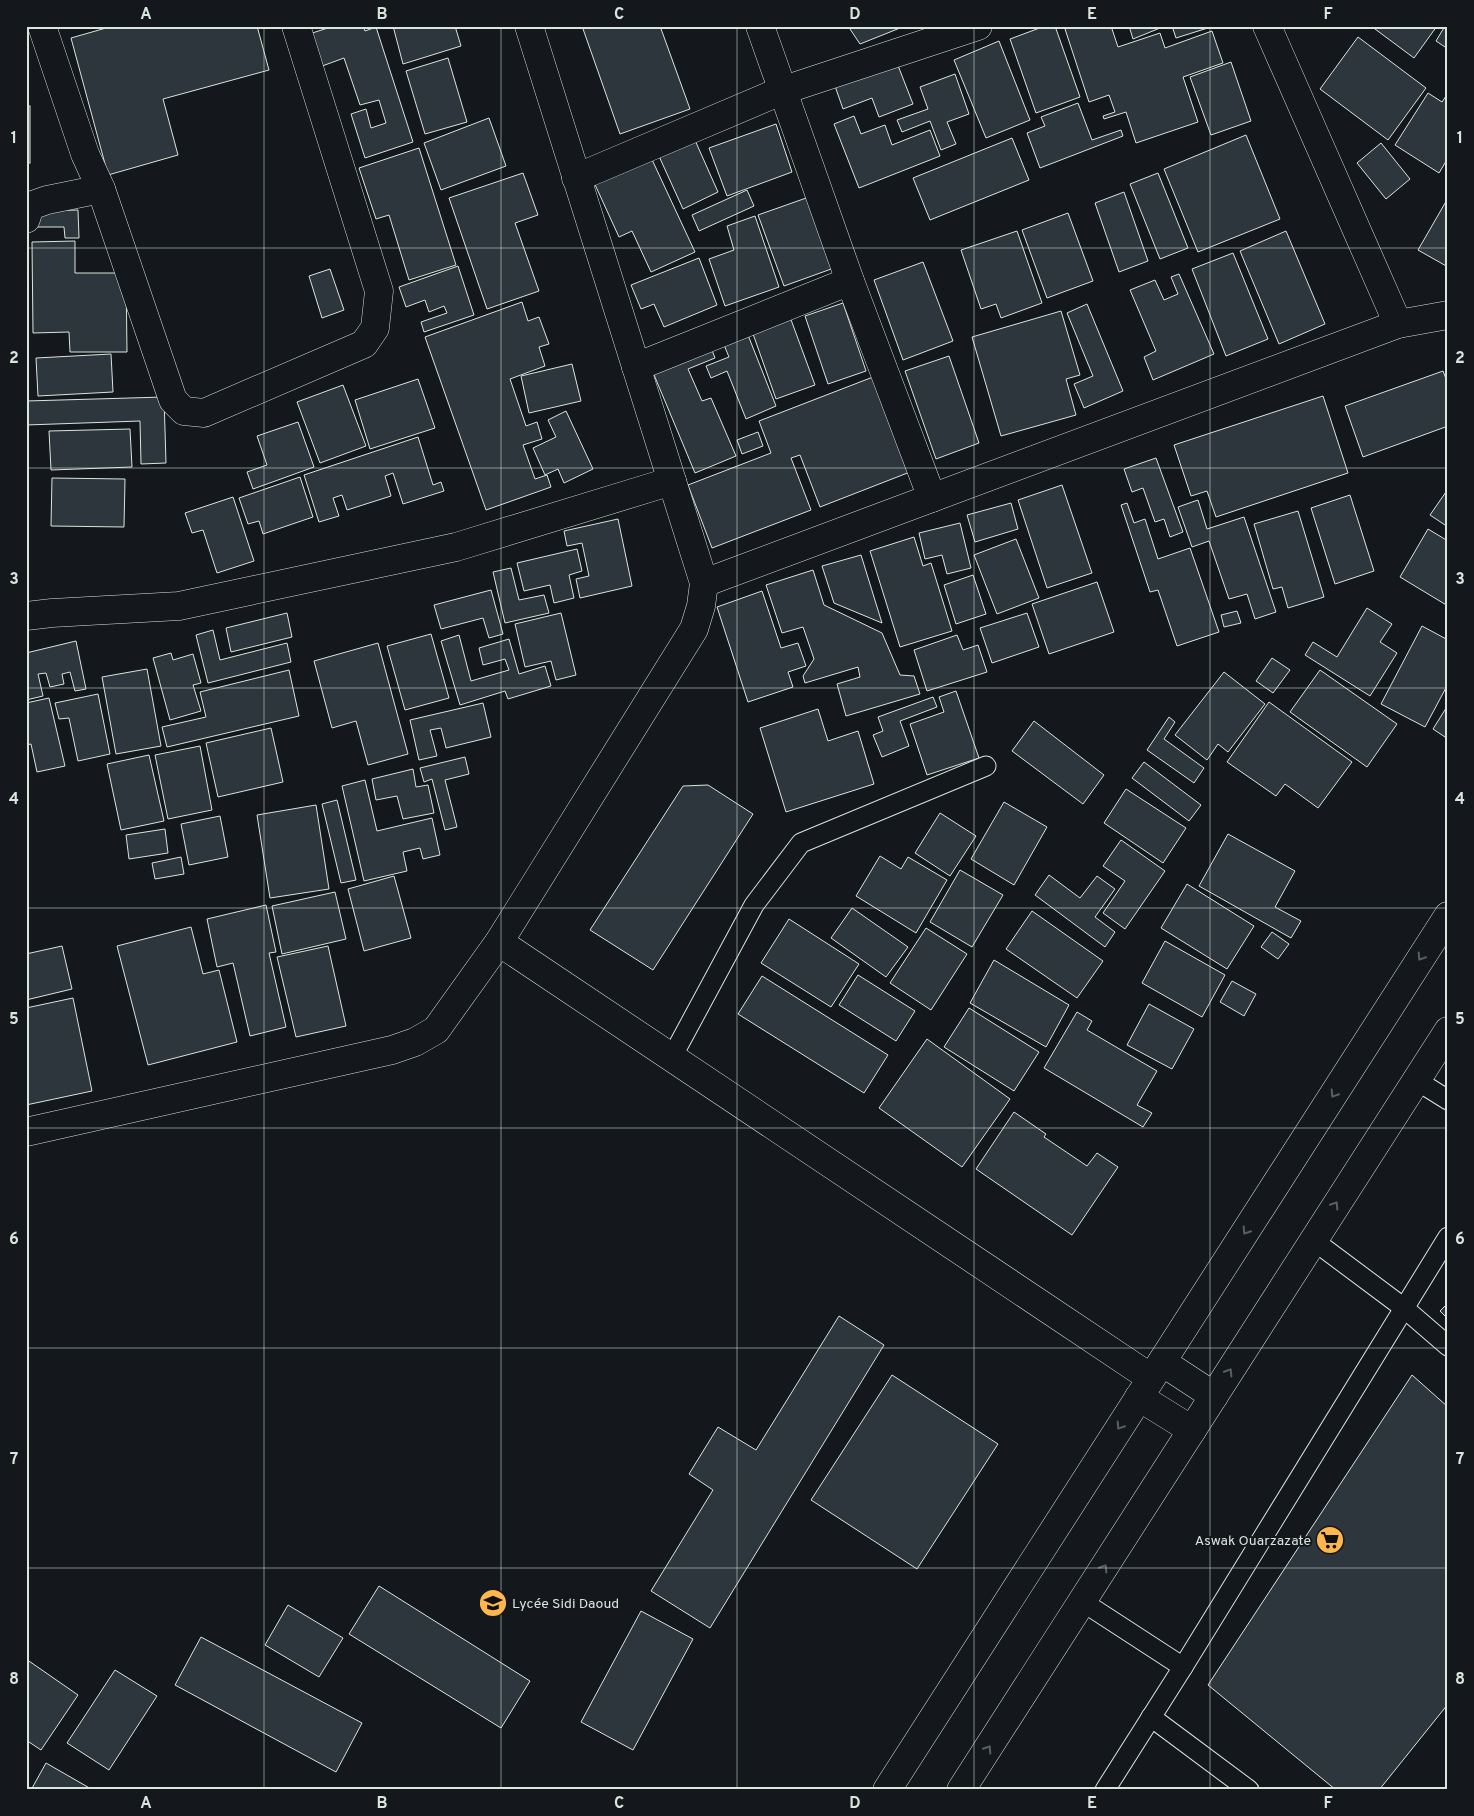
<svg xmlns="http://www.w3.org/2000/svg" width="1474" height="1816" viewBox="0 0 1474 1816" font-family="Overpass,sans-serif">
<rect width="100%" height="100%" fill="#14181c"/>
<g fill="#2c363c" stroke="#d8e6dc">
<polygon points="113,26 257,26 269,70 163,99 178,155 108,175 71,38"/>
<polygon points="334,26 363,26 365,31 376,27 413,142 365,158 351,114 366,109 371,128 386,123 379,100 360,105 344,58 314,69 303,36"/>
<polygon points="393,26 455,26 461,46 403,64"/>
<polygon points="582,26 660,26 690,109 620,134"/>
<polygon points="848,26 905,26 860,44"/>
<polygon points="1045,26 1055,26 1080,97 1036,113 1010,39"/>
<polygon points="1073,26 1111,26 1118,47 1160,33 1165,48 1212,31 1223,63 1183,77 1198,122 1136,143 1126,112 1104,119 1103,116 1115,112 1109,95 1089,102 1065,29"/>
<polygon points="1129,26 1165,26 1133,39"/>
<polygon points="1172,26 1214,26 1176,38"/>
<polygon points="1371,26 1437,26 1414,58"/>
<polygon points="1445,26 1448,26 1448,49 1436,41"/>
<polygon points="1358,37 1426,88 1388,140 1320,89"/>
<polygon points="999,41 1030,120 986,138 954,60"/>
<polygon points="448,58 467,122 425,134 406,71"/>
<polygon points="1231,62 1251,121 1211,135 1190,77"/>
<polygon points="897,63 913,104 879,117 872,98 843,109 835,86"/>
<polygon points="955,74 969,114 947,122 956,144 941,150 930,121 902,132 897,120 928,109 920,87"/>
<polygon points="1428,93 1442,102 1448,93 1448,158 1439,173 1395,145"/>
<polygon points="1078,103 1092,140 1121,130 1123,136 1040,168 1027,133 1045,126 1041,117"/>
<rect x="26" y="106" width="4" height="57"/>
<polygon points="854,116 861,134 885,125 892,145 930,130 940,156 859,188 834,124"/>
<polygon points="489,118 506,166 441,190 424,143"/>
<polygon points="776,124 792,172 727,196 709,148"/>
<polygon points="1246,135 1280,219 1198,252 1164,169"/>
<polygon points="694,138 718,192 683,209 658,154"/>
<polygon points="1012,138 1029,180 930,220 913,178"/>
<polygon points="1381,143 1410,179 1386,199 1357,163"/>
<polygon points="419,148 456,265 409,280 389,215 376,219 359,168"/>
<polygon points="648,151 695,252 651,272 632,231 619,237 592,178"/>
<polygon points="523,173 538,215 515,223 539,291 487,309 449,198"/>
<polygon points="1158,173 1188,248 1160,259 1130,184"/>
<polygon points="747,190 754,206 699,231 692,215"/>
<polygon points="1124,192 1148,261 1119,272 1095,203"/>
<polygon points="809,197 834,268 784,286 758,215"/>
<polygon points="1448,198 1448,267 1418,250"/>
<polygon points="78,210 79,238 65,238 64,227 33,227 33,211"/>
<polygon points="1068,213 1093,281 1047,298 1022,230"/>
<polygon points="755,216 779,287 725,306 709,259 734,250 727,226"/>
<polygon points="1017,231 1042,303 1001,318 996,304 981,309 961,250"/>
<polygon points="1286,231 1325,324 1279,344 1240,251"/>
<polygon points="75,241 75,273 126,273 127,352 70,352 69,332 33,333 32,242"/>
<polygon points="1233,253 1268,339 1226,356 1192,269"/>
<polygon points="699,258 717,305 664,327 654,304 641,309 631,285"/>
<polygon points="923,262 953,341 903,360 874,280"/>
<polygon points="458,266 474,315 424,332 421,322 447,313 444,306 429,312 425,300 406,307 399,287"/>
<polygon points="330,269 344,310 322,318 309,276"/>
<polygon points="1179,274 1214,354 1153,380 1144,357 1156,351 1130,290 1155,280 1164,300 1178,294 1171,277"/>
<polygon points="522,302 528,321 539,317 549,344 539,347 545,366 510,379 526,426 537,422 542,439 523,445 535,479 547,475 551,487 486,510 425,337"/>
<polygon points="843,303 866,371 828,384 805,316"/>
<polygon points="1087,304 1123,391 1084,408 1074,384 1093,376 1067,313"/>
<polygon points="1061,311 1080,375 1066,379 1076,415 1001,436 972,337"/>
<polygon points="790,317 815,385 776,399 752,331"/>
<polygon points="746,330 776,406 746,419 727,371 711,378 706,366 729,357 722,340"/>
<polygon points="710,345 715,358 688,369 702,401 711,398 736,456 695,473 652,370"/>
<polygon points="111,354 113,392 38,396 36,358"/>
<polygon points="949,356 979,443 936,459 905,371"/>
<polygon points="572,364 581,401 529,413 521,376"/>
<polygon points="1443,371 1448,384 1448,426 1363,457 1345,406"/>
<polygon points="873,377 910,472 820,507 800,455 791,458 811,510 712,548 688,485 771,453 759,421"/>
<polygon points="418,379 435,428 370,449 355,400"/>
<polygon points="343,385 366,446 320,463 297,402"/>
<polygon points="1323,396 1348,473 1216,517 1207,491 1191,496 1174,445"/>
<polygon points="26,397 26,401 164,397 166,463 141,464 140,421 26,425"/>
<polygon points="566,411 593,469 564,483 558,469 545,475 533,448 556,437 548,420"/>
<polygon points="298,422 314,467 253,489 247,472 267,465 257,436"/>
<polygon points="130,429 132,467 51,470 49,431"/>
<polygon points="758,432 763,446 742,454 737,440"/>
<polygon points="418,437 433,485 441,482 444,491 403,504 393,473 385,476 391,496 347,510 342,495 333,498 339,516 319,522 304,475"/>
<polygon points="1156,458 1183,532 1170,537 1164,519 1155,522 1143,488 1132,492 1124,469"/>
<polygon points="300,477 313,517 263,534 259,521 248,524 239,498"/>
<polygon points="52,478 125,479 124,527 51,526"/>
<polygon points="1062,485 1092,573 1047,588 1018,500"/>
<polygon points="1448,489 1448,527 1430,515"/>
<polygon points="1350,495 1374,571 1335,584 1311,508"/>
<polygon points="233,497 254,561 217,573 203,530 192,533 185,513"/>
<polygon points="1198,500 1207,529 1244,517 1276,612 1255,619 1247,594 1229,599 1209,541 1192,547 1178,507"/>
<polygon points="1011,503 1018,529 975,542 967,515"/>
<polygon points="1127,503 1134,523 1145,519 1158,559 1190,548 1219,632 1177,646 1158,590 1150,592 1121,505"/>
<polygon points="1298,511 1324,597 1288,608 1282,587 1273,589 1254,524"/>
<polygon points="618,519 632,586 580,598 576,579 589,576 582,543 567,546 564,531"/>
<polygon points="960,523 971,568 947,574 942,555 925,559 919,533"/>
<polygon points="1428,529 1448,541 1448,606 1400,577"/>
<polygon points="914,537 923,566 931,563 952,631 900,647 870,551"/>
<polygon points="1016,539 1039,598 997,614 974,555"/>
<polygon points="577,549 582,571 569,575 574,598 554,603 550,585 524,591 517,563"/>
<polygon points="861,555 882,623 834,603 822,566"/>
<polygon points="511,568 519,600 544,595 549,613 505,623 493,572"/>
<polygon points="813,570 824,605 882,633 900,675 914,676 920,694 846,716 837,684 860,677 858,667 805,683 803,676 814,659 803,627 782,633 766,585"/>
<polygon points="973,575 986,614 956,624 944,585"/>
<polygon points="1097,582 1114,632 1049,654 1032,604"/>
<polygon points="491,590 503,634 489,638 483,618 441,629 434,605"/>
<polygon points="762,591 781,648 798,643 806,666 788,672 793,687 748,702 717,607"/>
<polygon points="1367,608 1392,624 1380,642 1397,653 1370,696 1305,655 1313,642 1337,657"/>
<polygon points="1237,611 1241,623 1224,627 1221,615"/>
<polygon points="287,613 292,637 231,652 226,628"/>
<polygon points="561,613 576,675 556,680 551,661 525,667 515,624"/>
<polygon points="1027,613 1039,647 992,663 980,628"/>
<polygon points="1422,626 1448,640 1448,684 1425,727 1381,704"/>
<polygon points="213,630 220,660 287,643 291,662 208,683 196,635"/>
<polygon points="431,634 449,698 405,710 387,646"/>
<polygon points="459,635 471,681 509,670 505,659 483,665 479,648 509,639 519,674 545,666 551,686 508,699 505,691 460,705 441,641"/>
<polygon points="957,635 963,650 978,645 987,672 927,691 914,650"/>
<polygon points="76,641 86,689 75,691 70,672 62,674 64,684 50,687 46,673 38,674 43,696 26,700 26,653"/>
<polygon points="378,643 408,754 368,765 356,721 332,728 314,661"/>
<polygon points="171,653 173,660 193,654 201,683 193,685 201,711 170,720 153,658"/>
<polygon points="1272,658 1290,670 1273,693 1256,681"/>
<polygon points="147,669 161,746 116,754 102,677"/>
<polygon points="289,670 299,716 167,747 162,727 206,717 200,692"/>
<polygon points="1320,670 1397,724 1367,767 1290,712"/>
<polygon points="1224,672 1265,704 1228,752 1218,744 1207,760 1175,735"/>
<polygon points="956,691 979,758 927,775 910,724 944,712 939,697"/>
<polygon points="98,694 110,754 78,761 69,718 59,719 55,703"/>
<polygon points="933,697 937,707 900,721 909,746 882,757 873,735 883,731 878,717"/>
<polygon points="49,698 65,766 37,772 31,744 26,745 26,703"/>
<polygon points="1269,702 1352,762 1318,808 1285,784 1276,796 1227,762"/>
<polygon points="483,703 491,737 446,748 441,728 430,730 437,756 419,760 410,720"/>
<polygon points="1448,705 1448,739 1433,729"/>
<polygon points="818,709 828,741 858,731 874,784 786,812 760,728"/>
<polygon points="1169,717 1175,722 1164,739 1204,768 1194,783 1147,750"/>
<polygon points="1034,721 1104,775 1083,804 1012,751"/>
<polygon points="271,728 283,782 218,797 206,743"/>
<polygon points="200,746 212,810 168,819 155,755"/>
<polygon points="149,755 164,821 121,830 107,764"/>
<polygon points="465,757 469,774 445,780 457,827 445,830 432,779 424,782 420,768"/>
<polygon points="1144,762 1201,805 1189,821 1132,778"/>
<polygon points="413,769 416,787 428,785 434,813 403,819 397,796 376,800 372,779"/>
<polygon points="365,780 377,831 432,818 440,855 423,859 420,848 403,852 407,871 364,881 342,786"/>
<polygon points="708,785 753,814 653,970 590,930 683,786"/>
<polygon points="1126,789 1186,828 1163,863 1104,823"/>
<polygon points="337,800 356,880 341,883 322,804"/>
<polygon points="1004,802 1047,827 1014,885 971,859"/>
<polygon points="316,805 329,889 270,898 257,815"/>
<polygon points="940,813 976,836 950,876 915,853"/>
<polygon points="220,816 228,857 189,865 181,824"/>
<polygon points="165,829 168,853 129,859 126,835"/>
<polygon points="1228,834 1295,871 1275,907 1301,921 1291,938 1199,886"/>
<polygon points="1121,840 1165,871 1125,929 1103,913 1125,881 1103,866"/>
<polygon points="880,856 901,869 908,857 947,880 916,933 856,896"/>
<polygon points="181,857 184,874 155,879 152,863"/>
<polygon points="960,870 1003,895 972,947 930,922"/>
<polygon points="1049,875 1080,898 1097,876 1115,889 1095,917 1115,932 1105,947 1035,895"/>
<polygon points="394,876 411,938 364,951 348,889"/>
<polygon points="1187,884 1254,926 1227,969 1161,928"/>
<polygon points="335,892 346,939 282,954 272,906"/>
<polygon points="266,905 276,952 269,953 286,1027 250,1036 233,963 217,967 207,919"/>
<polygon points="852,908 908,947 886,977 831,938"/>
<polygon points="1032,911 1103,961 1077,998 1006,949"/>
<polygon points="789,919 859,964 831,1007 761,963"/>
<polygon points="191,927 203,974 219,970 237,1042 148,1065 117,946"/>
<polygon points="926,928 967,954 931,1010 890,983"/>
<polygon points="1272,932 1289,944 1278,959 1261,947"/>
<polygon points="1165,941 1225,975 1202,1017 1142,983"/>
<polygon points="62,946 72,989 26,1000 26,954"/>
<polygon points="328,946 346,1026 296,1037 277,957"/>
<polygon points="994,960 1069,1005 1046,1047 970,1003"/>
<polygon points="858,975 915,1011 896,1041 839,1005"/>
<polygon points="762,976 888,1055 864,1093 738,1014"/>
<polygon points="1232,981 1256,994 1244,1016 1220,1002"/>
<polygon points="73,998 92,1091 26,1105 26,1008"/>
<polygon points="1149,1004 1194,1029 1172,1069 1127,1045"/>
<polygon points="969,1008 1039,1052 1014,1091 944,1047"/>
<polygon points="1077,1012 1092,1021 1087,1030 1157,1071 1137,1105 1152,1113 1143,1127 1044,1068"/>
<polygon points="927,1039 1010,1099 962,1167 879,1108"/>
<polygon points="1014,1112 1046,1134 1044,1137 1087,1166 1097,1153 1118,1167 1072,1235 976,1169"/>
<polygon points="1448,1303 1448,1319 1440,1311"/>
<polygon points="839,1316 884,1345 710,1628 651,1591 713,1490 689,1474 718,1427 756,1450"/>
<polygon points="892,1375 998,1444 917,1569 811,1500"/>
<polygon points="1412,1375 1448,1407 1448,1704 1379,1790 1336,1790 1208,1685"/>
<polygon points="379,1586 530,1681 501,1728 349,1634"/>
<polygon points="288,1605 343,1638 319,1677 265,1645"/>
<polygon points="641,1611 693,1639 633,1750 581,1722"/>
<polygon points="201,1637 362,1723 336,1772 175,1685"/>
<polygon points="26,1659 78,1695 41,1750 26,1740"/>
<polygon points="115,1670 157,1696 109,1770 67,1743"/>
<polygon points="46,1763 93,1790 31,1790"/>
</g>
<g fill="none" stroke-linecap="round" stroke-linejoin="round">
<defs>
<g id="lane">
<polyline points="672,1057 754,905 801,843 986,766"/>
<polyline points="1416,1080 1448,1100"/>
<polyline points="1313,1240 1404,1308 1448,1346"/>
<polyline points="1083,1602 1183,1667"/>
<polyline points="1151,1717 1249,1790"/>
<polyline points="1105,1790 1183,1667 1448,1237"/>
</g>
<g id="street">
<polyline points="42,26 85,154 101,189 173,400 184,411 204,413 364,344 375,328 379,291 296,26"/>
<polyline points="760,26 850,281 932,498"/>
<polyline points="1267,26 1398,324"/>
<polyline points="576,178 781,91 978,26"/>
<polyline points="26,219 30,206 47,200 101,189"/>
<polyline points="636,367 850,281"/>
<polyline points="704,583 1398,324 1448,315"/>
<polyline points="26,616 52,613 179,606 456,547 672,481"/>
<polyline points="499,942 1151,1378"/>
<polyline points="26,1132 392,1050 415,1042 436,1030 499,942 694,629 701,606 704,583 529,26"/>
</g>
<g id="secondary">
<polyline points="1162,1362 1214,1396"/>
<polyline points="1139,1397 1192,1430"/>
<polyline points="887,1790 1448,916"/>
<polyline points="961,1790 1448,1031"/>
</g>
</defs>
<use href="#lane" stroke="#d8e6dc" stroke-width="21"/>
<use href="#street" stroke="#d8e6dc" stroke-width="29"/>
<use href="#secondary" stroke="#d8e6dc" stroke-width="29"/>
<use href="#lane" stroke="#14181c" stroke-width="19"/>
<use href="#street" stroke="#14181c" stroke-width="28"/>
<use href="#secondary" stroke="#14181c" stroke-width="28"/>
</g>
<defs><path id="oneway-chevron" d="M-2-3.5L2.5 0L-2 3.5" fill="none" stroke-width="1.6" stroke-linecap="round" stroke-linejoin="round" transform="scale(1.25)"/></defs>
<g stroke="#59605f">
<use href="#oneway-chevron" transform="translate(1421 957) rotate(123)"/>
<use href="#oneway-chevron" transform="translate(1334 1094) rotate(123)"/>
<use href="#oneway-chevron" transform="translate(1335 1205) rotate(-57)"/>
<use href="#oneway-chevron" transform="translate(1246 1231) rotate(123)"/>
<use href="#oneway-chevron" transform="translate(1229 1372) rotate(-58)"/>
<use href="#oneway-chevron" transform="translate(1120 1426) rotate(123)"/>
<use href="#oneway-chevron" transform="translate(1104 1568) rotate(-58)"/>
<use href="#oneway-chevron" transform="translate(988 1749) rotate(-57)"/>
</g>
<path fill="none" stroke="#d8e6dc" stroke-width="1" stroke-opacity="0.55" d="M264,26V1790M501,26V1790M737,26V1790M974,26V1790M1210,26V1790M26,248H1448M26,468H1448M26,688H1448M26,908H1448M26,1128H1448M26,1348H1448M26,1568H1448"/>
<defs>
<symbol id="supermarket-disc" viewBox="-11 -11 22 22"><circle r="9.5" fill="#ffb74d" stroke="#14181c"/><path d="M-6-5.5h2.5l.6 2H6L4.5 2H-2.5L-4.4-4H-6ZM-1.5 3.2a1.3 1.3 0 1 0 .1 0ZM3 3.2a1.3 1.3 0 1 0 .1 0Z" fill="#111"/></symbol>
<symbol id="university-disc" viewBox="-11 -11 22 22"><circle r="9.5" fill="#ffb74d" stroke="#14181c"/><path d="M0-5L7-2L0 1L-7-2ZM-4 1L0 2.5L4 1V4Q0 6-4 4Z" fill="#111"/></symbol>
</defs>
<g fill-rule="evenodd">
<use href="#supermarket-disc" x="1314" y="1524" width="32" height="32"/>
<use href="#university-disc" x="477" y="1587" width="32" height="32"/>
</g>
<g text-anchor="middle" stroke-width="4" stroke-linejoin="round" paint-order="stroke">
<g font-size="14" fill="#d8e6dc" stroke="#14181c" text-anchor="end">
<text x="1311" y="1545">Aswak Ouarzazate</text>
<text x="512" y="1608" text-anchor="start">Lycée Sidi Daoud</text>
</g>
</g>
<rect width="1474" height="1816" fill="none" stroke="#14181c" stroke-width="55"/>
<rect x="28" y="28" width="1418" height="1760" fill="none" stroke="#d8e6dc" stroke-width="2"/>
<g font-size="16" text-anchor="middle" font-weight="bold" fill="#d8e6dc">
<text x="146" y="19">A</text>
<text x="382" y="19">B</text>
<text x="619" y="19">C</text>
<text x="855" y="19">D</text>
<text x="1092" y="19">E</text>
<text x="1328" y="19">F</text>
<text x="14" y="143">1</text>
<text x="1460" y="143">1</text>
<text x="14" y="363">2</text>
<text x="1460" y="363">2</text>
<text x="14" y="584">3</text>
<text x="1460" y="584">3</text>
<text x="14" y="804">4</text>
<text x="1460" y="804">4</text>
<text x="14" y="1024">5</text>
<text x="1460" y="1024">5</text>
<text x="14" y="1244">6</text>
<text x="1460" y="1244">6</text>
<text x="14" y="1464">7</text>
<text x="1460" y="1464">7</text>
<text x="14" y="1684">8</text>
<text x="1460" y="1684">8</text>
<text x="146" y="1808">A</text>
<text x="382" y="1808">B</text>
<text x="619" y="1808">C</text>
<text x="855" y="1808">D</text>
<text x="1092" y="1808">E</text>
<text x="1328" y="1808">F</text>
</g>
</svg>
